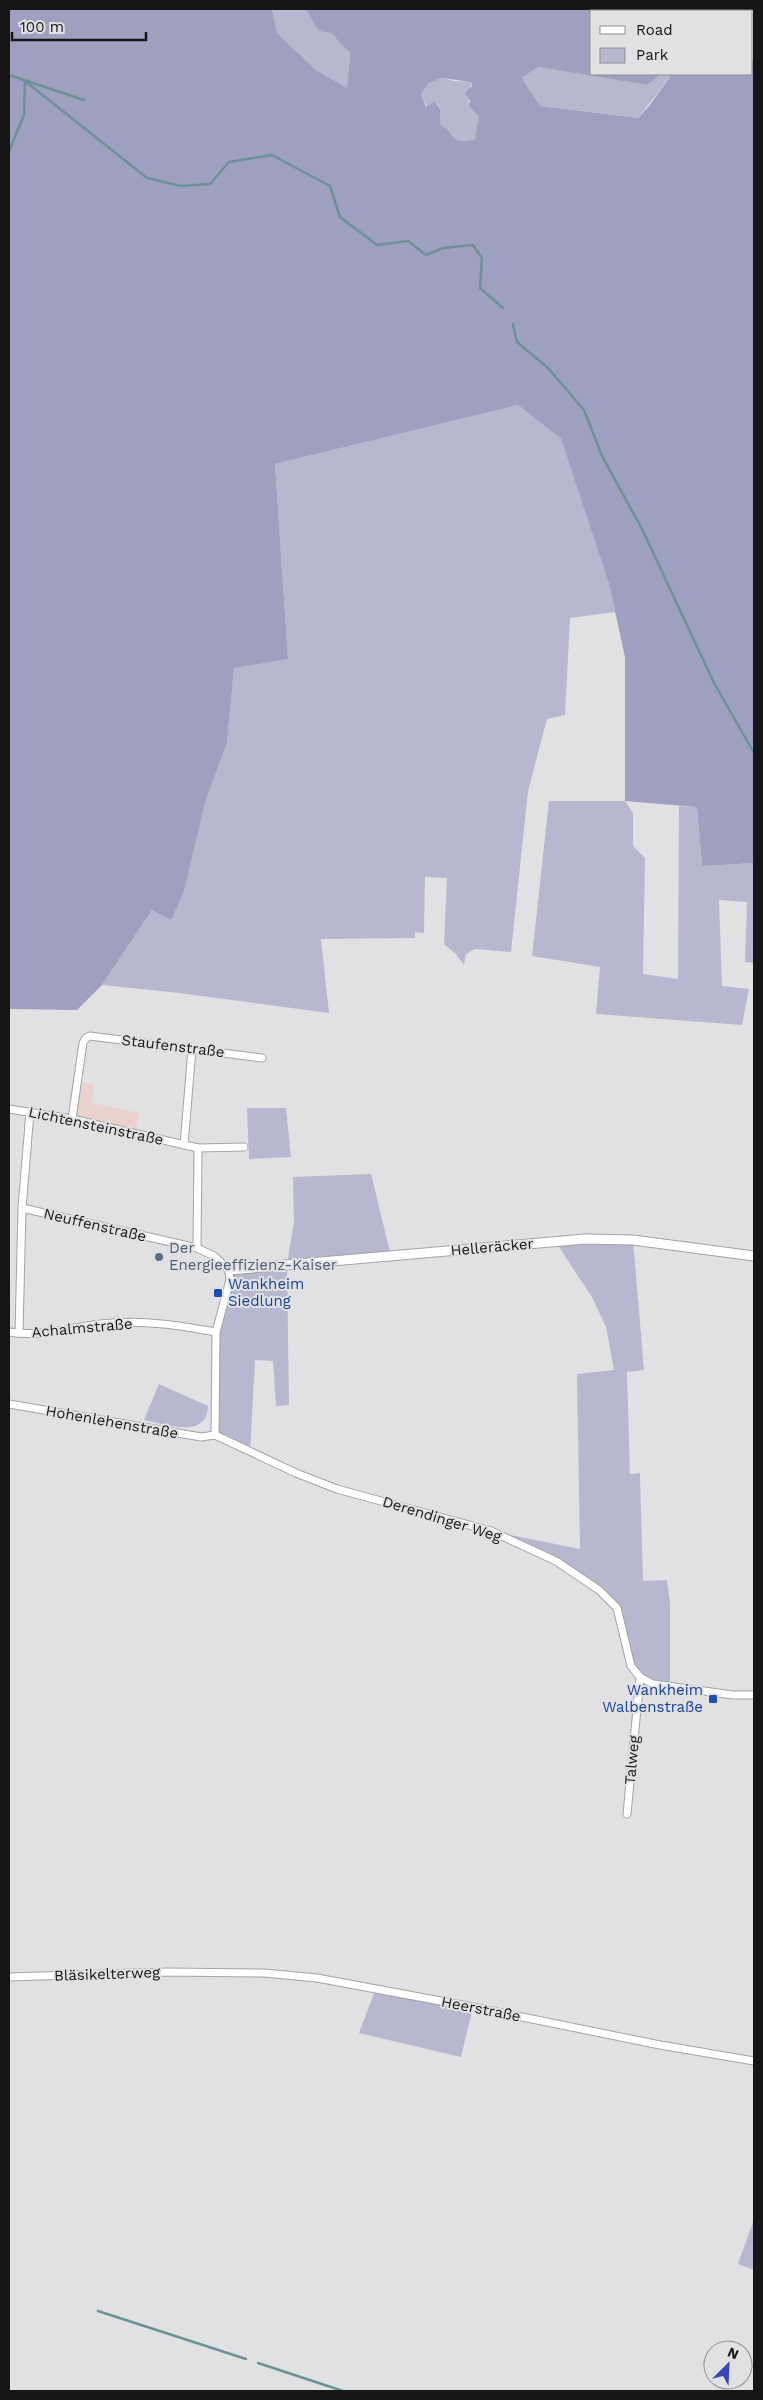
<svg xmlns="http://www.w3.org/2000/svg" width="763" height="2400" viewBox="0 0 763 2400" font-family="'Work Sans',sans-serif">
<rect width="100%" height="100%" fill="#e1e1e3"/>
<polygon fill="#ebd1cb" points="78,1082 94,1084 92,1103 139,1113 135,1133 72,1119"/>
<g fill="#b7b7cf">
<polygon points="272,9 306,9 318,31 331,32 350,53 347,88 316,70 277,33"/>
<polygon points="538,67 647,85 662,74 672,74 638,118 540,106 522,78"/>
<polygon points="442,78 454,81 471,82 468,105 480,116 475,139 466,141 456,140 447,129 440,124 440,109 436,102 427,107 421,94 429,83"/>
<polygon points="518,405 561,439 609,584 615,612 570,618 565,715 547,719 528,791 511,952 475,949 466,954 464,965 456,954 444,944 447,878 425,877 424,933 415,932 415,938 321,939 329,1013 179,993 102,985 152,910 204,806 227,743 234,667 288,659 275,464"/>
<polygon points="549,801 625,801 633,813 633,846 645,858 643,974 678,979 679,806 697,807 702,866 754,863 754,963 745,962 747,902 719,900 722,986 749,989 742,1025 596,1014 600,967 532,956"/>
<polygon points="247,1108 286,1108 291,1157 249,1159"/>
<polygon points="371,1174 391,1256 287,1265 289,1405 276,1406 273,1361 255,1360 250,1452 215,1435 216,1332 229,1270 287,1264 294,1222 293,1177"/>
<path d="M633,1240L644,1370L627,1372L630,1474L640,1473L643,1581L667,1580L670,1603V1687C618,1680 633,1644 617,1609C614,1603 605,1594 599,1590C568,1563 528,1548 491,1531L580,1549L577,1374L614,1370L606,1327L592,1297L555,1241Z"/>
<path d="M159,1384L208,1406C207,1440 165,1424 144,1420Z"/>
<polygon points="376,1988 473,2007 461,2057 359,2033"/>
<polygon points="754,2219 754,2270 738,2264"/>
</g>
<path fill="#9f9fbf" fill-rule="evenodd" d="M9,9H272L277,33L316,70L347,88L350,53L331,33L318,31L306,9H694L695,11H592V74H662L647,85L538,67L522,78L540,106L638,118L649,106L672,74H752V61L754,60V863L702,866L697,807L625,801V657L609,584L561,439L518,405L275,464L288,659L234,668L227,743L204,806L184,891L171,920L152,910L102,985L77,1010L9,1009ZM442,78L471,82L472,86L465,93L470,101L468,105L479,116L475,139L466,141L456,140L447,129L440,124V109L435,102L426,107L421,94L429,83Z"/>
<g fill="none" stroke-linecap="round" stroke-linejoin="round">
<g stroke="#699396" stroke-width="2.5">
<polyline points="9,75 84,100"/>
<polyline points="25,81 147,178 181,186 210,184 229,162 272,155 330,186 340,217 377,245 408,241 426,255 443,248 473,245 482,258 480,288 503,308"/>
<polyline points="9,151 24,115 25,81"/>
<polyline points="513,324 517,342 548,368 584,410 602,456 643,531 714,683 754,753"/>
<polyline points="98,2311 246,2359"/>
<polyline points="258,2363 343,2391"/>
</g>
<defs>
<g id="minor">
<polyline points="9,1109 72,1119 198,1148 244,1147"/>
<polyline points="72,1119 83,1043 86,1038 90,1036 262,1058"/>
<polyline points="184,1145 192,1049"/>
<polyline points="22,1208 197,1248 214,1256 229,1270 230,1280 216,1332 215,1435"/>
<polyline points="197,1248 198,1148"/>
<path d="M9,1332C45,1338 76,1325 112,1323C146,1320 182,1326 216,1332"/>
<polyline points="19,1333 22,1208 30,1112"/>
<polyline points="9,1404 201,1437 215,1435"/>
<polyline points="215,1435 296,1473 337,1489 491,1531 556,1561 599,1590 617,1608 631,1666 640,1677 653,1684 733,1695 754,1695"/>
<polyline points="627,1814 640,1677"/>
<polyline points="9,1977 167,1972 264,1973 317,1978 473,2007 660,2045 754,2061"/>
</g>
<polyline id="tertiary" points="229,1270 585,1239 633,1240 754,1256"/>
</defs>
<use href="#minor" stroke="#a3a3a5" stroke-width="9"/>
<use href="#tertiary" stroke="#a3a3a5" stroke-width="11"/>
<use href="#minor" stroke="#fff" stroke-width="7"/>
<use href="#tertiary" stroke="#fff" stroke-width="9"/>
</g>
<circle fill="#5c6f8a" stroke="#e1e1e3" stroke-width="2" cx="159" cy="1257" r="5"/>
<g fill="#1a4fb4" stroke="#e1e1e3" stroke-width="2">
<rect x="213" y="1288" width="10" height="10" rx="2.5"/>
<rect x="708" y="1694" width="10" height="10" rx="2.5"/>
</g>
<g text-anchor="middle" stroke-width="4" stroke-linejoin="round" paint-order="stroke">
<g font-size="15" fill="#161617" stroke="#e1e1e3">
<text transform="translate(173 1046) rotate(7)" y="5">Staufenstraße</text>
<text transform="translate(96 1126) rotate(12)" y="5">Lichtensteinstraße</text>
<text transform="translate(95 1225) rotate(13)" y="5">Neuffenstraße</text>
<text transform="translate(492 1247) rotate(-5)" y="5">Helleräcker</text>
<text transform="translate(82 1328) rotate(-5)" y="5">Achalmstraße</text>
<text transform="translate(112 1422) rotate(10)" y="5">Hohenlehenstraße</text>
<text transform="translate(442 1519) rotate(17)" y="5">Derendinger Weg</text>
<text transform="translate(632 1760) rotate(-85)" y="5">Talweg</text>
<text transform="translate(107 1974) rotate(-2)" y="5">Bläsikelterweg</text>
<text transform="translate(481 2009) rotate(11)" y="5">Heerstraße</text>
</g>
<g font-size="15" fill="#4e5e75" stroke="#e1e1e3" text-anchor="start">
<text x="169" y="1253">Der<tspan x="169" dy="17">Energieeffizienz-Kaiser</tspan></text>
</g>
<g font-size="15" fill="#164399" stroke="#e1e1e3" text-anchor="start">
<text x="228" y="1289">Wankheim<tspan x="228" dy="17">Siedlung</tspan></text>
<text x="703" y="1695" text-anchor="end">Wankheim<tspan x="703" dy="17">Walbenstraße</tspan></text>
</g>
</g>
<rect width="763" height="2400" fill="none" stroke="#161617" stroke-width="20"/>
<rect x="590" y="10" width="162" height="65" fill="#e1e1e3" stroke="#909091"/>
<rect x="600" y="26" width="25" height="8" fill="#ffffff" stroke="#909091"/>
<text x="636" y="35" font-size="15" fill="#161617">Road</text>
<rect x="600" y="48" width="25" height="15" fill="#b7b7cf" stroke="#909091"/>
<text x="636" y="60" font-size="15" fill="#161617">Park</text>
<g transform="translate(728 2365) rotate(24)"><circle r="24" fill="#e1e1e3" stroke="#909091"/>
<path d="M0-4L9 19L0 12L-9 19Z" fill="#3647b9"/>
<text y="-8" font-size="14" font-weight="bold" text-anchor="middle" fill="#161617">N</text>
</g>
<path d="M12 32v8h134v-8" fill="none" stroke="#161617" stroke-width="2.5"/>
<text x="20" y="32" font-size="15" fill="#161617" stroke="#e1e1e3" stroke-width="4" paint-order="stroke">100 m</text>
</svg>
